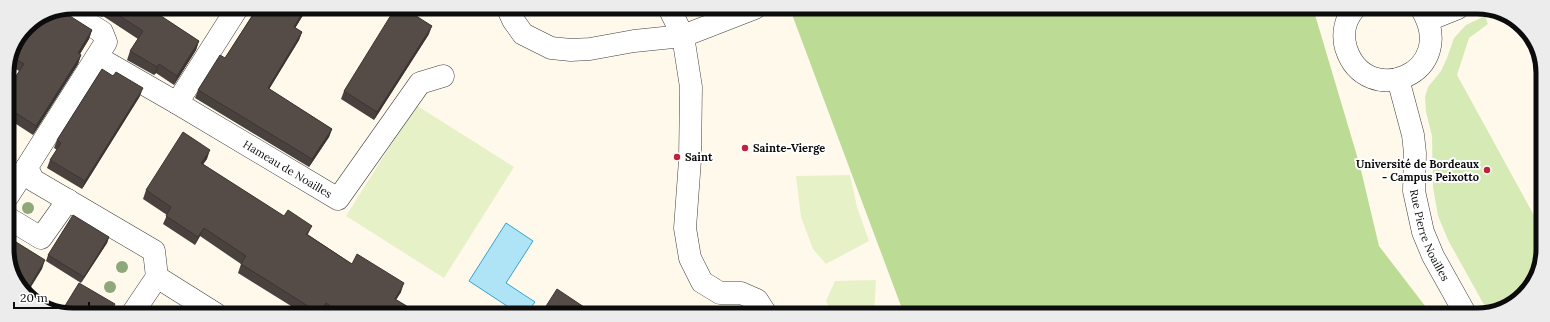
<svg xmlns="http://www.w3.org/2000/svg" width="1550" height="322" viewBox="0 0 1550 322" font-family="Lora,serif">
<rect width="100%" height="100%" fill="#fff9ec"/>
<polygon fill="#d6eab5" points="1485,16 1488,24 1469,38 1457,75 1542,230 1542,262 1521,299 1488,312 1448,240 1438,216 1433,187 1432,136 1426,112 1425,97 1428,87 1441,71 1447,58 1454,38 1466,25"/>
<polygon fill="#bcdb94" points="793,8 1313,8 1360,166 1379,246 1432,315 938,314 935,312 924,314 904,314 790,9"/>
<g fill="#e7f1c7">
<polygon points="416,105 514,167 444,278 346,216"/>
<polygon points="850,175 857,207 869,241 826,264 813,249 801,217 796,176"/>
<polygon points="876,280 874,314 833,314 826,301 835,281"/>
</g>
<polygon fill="#afe4f7" stroke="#35a3d0" points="506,223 533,241 506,283 535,302 526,314 506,314 504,313 507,306 469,281"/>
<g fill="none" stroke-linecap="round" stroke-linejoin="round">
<defs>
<g id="minor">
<polyline points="507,7 513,20 523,34 551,48 571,50 590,49 634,41 683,36 755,8"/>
<polyline points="669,8 683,36 691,87 690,160 685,228 690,258 702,282 720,293 741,293 757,300 766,314"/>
<path d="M1355,8C1345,19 1342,34 1346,48C1366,111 1461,73 1421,8"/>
<polyline points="66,10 102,32 106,42 27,167 33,180 154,251 157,277 216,314"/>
<polyline points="1428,20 1458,8"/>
<path id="s1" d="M97,57L177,103L338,199L420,83L443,76"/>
<path id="s2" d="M1398,79L1413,135L1415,153L1414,191L1423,232L1433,256L1466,315"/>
<polyline points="177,103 238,7"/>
<polyline points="8,196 27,167"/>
<polyline points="8,218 41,238 68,200"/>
<polyline points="132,314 157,277"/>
</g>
</defs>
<use href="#minor" stroke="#3f3f3f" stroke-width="23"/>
<use href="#minor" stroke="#fff" stroke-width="22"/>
</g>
<g fill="#8fa87a">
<circle cx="28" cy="208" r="6"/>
<circle cx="122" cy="267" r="6"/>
<circle cx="110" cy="287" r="6"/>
</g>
<g fill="#49413e">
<polygon points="85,7 161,7 157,14 199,41 196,50 174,85 156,73 154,75 127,60 130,51 138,39 103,16 102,17"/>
<polygon points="250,7 308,7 295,28 302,32 299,40 269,89 332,129 329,137 309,167 195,98 198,90 225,58 253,14 249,11"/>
<polygon points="26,26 92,30 89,39 80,54 81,55 78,64 33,135 13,122 8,131 7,90 19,71 9,65"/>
<polygon points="429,34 374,120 341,99 344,91"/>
<polygon points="140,96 82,189 47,168 50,160 57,150 54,148 57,140"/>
<polygon points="207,159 203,164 352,264 401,292 396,300 420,314 327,314 323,311 321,314 304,314 238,273 241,264 200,236 195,245 163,224 167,215 143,199 146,190"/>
<polygon points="109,237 107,243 81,283 46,261 48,255"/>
</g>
<g fill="#3c3532">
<polygon points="158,7 161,7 152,21 155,12"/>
<polygon points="306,7 308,7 291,35 294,27"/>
<polygon points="432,26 429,34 374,120 377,112"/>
<polygon points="92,30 89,39 75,62 78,53"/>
<polygon points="302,32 299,40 265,96 268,88"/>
<polygon points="199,41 196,50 174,85 177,76"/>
<polygon points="81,55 78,64 33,135 36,126"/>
<polygon points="159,64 156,73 154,75 157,67"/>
<polygon points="143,88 140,96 82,189 85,181"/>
<polygon points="16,113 13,122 8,131 7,127"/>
<polygon points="332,129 329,137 309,167 312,159"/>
<polygon points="210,150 207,159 198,171 201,163"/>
<polygon points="312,226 308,234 303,242 306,234"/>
<polygon points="204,228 200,236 195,245 198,237"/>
<polygon points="109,237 107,243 81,283 84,277"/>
<polygon points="45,260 42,269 26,295 25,293"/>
<polygon points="404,283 401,292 391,307 395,299"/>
<polygon points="326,303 323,311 321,314 319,314"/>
<polygon points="115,304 112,312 111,314 109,314"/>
</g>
<g fill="#554c48" stroke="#3c3532">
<polygon points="102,7 158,7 155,12 199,41 177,76 159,64 157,67 130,51 143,31 106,7 105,9"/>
<polygon points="258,7 306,7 294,27 302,32 268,88 332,129 312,159 198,90 220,55 225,58"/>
<polygon points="396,7 402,7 432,26 377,112 344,91"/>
<polygon points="62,11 92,30 78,53 81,55 36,126 16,113 7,127 7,90 24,64 13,57 26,26"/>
<polygon points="102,69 113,76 116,72 143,88 85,181 50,160 61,143 57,140"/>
<polygon points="183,132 210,150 201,163 284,216 288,210 312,226 306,234 352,264 357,254 404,283 395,299 420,314 342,314 326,303 319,313 241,264 246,256 204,228 198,237 166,216 171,207 146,190"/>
<polygon points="73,215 109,237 84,277 48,255"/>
<polygon points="8,237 45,260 25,293 8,262"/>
<polygon points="79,283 115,304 109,314 60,314"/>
<polygon points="557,289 584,307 579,314 541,314"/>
<polygon points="437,312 441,314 436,314"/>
</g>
<g fill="#bf223b" stroke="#fff" stroke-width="1.5">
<circle cx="745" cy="148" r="4"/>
<circle cx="677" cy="157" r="4"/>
<circle cx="1487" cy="170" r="4"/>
</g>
<g text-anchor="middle" stroke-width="4" stroke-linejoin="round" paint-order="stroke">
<g font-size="11" font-weight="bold" fill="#0c0c0c" stroke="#fff" text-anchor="start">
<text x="753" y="152">Sainte-Vierge</text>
<text x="685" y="161">Saint</text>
<text x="1479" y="168" text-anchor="end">Université de Bordeaux<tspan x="1479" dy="13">- Campus Peixotto</tspan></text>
</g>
<g font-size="11" fill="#0c0c0c" stroke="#fff">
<text dy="4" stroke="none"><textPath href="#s1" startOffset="221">Hameau de Noailles</textPath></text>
<text dy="4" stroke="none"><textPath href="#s2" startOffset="161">Rue Pierre Noailles</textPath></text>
</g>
</g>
<path d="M0 0H1550V322H0ZM73 14H1477A59 59 0 0 1 1536 73V249A59 59 0 0 1 1477 308H73A59 59 0 0 1 14 249V73A59 59 0 0 1 73 14Z" fill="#ececec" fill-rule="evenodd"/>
<path fill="none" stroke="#0c0c0c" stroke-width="5" d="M73 14H1477A59 59 0 0 1 1536 73V249A59 59 0 0 1 1477 308H73A59 59 0 0 1 14 249V73A59 59 0 0 1 73 14Z"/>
<path d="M14 302v6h75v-6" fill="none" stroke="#0c0c0c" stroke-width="2"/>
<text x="20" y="302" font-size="12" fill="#0c0c0c" stroke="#ffffff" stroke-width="3" paint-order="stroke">20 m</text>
</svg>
